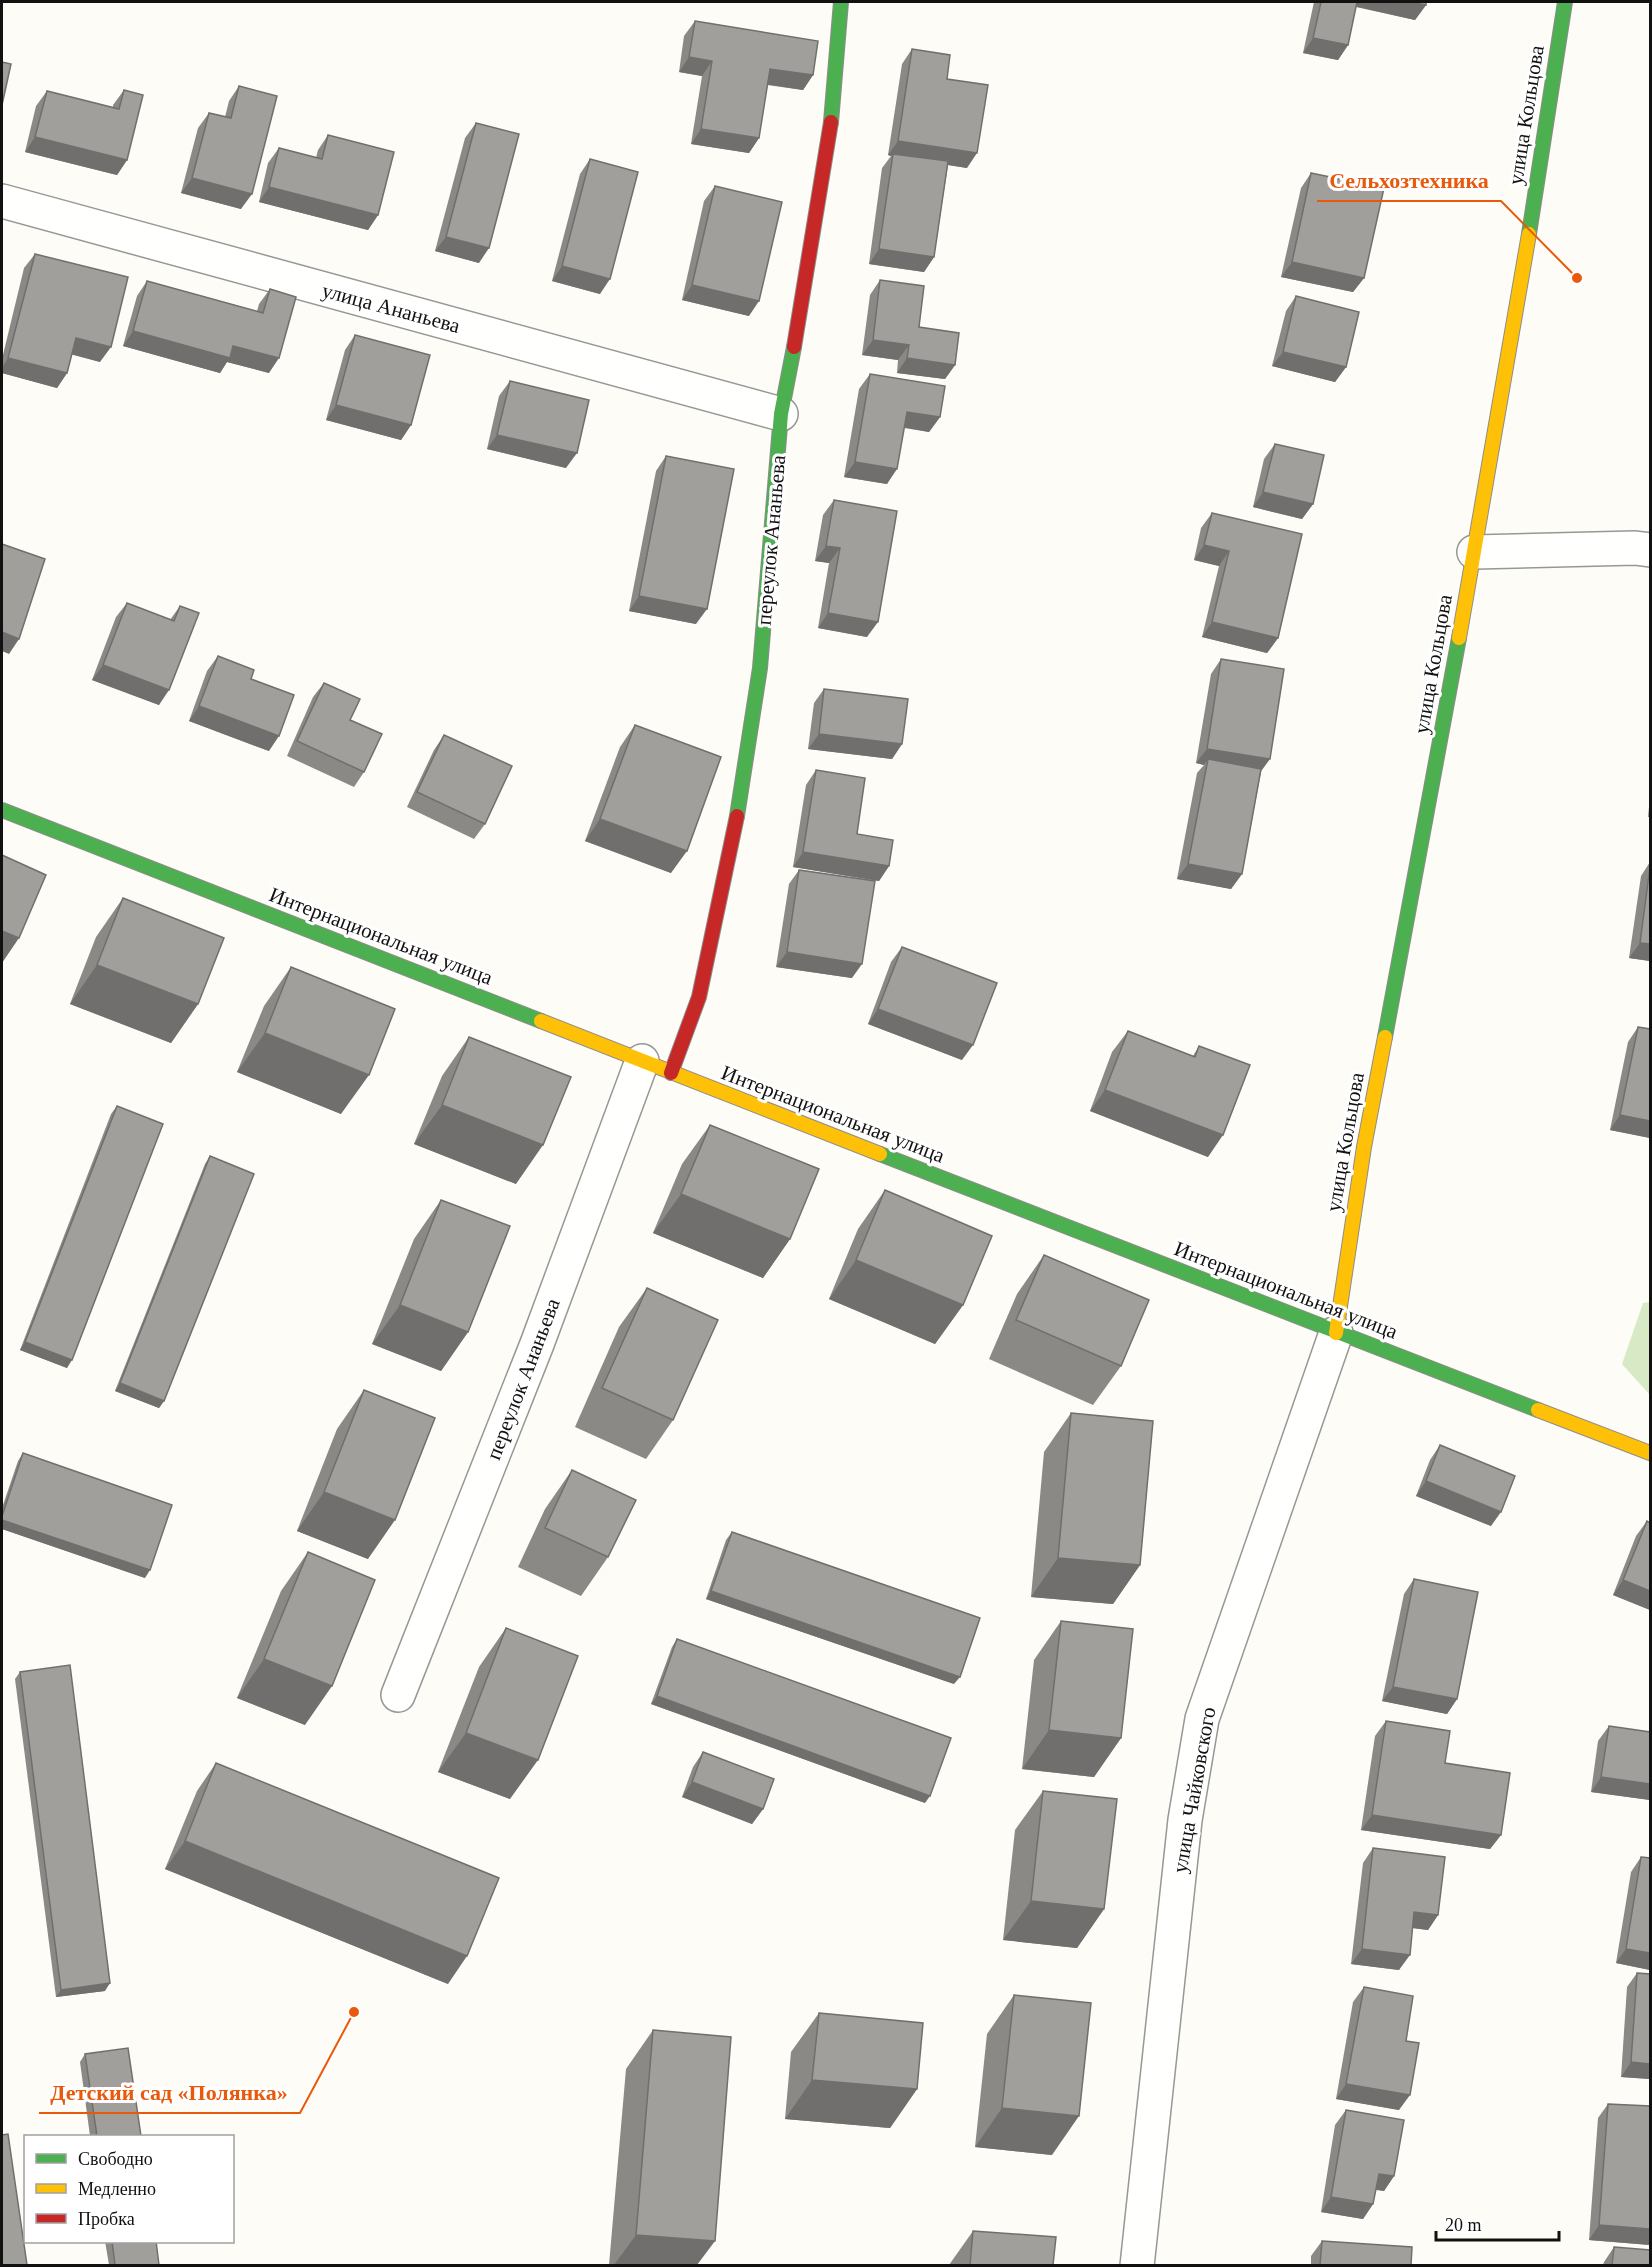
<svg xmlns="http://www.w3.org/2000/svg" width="1652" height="2267" viewBox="0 0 1652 2267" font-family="Georgia,serif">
<rect width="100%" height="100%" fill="#fdfcf7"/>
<polygon fill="#d8eac5" points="1650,1302 1650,1395 1622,1364 1643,1303"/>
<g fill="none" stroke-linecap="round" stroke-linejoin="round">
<defs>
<g id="street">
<polyline points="2,201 781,414"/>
<polyline points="1474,552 1635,548 1650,550"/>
<polyline points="398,1695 537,1344 642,1061"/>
<polyline points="1137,2266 1185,1820 1202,1719 1336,1333"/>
</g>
<g id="fast">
<polyline points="831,122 841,2"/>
<polyline points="1529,234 1565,2"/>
<polyline points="2,810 541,1021"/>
<polyline points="737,816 760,668 781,414 794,347"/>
<polyline points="1385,1037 1459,638"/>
<polyline points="880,1154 1538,1410"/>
</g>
<g id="slow">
<polyline points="1459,638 1529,234"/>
<polyline points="541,1021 880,1154"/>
<polyline points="1336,1333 1364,1147 1385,1037"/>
<polyline points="1538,1410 1650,1453"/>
</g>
<g id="jam">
<polyline points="794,347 831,122"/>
<polyline points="671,1073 699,997 737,816"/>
</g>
</defs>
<use href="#street" stroke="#979795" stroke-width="36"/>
<use href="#fast" stroke="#8e8d8b" stroke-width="16"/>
<use href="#slow" stroke="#8e8d8b" stroke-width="16"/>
<use href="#jam" stroke="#8e8d8b" stroke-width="16"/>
<use href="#street" stroke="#fffffe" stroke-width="33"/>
<use href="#fast" stroke="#4caf50" stroke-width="14"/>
<use href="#slow" stroke="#ffc107" stroke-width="14"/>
<use href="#jam" stroke="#c62828" stroke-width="14"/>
</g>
<g fill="#8a8986">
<polygon points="1314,2 1426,2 1426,5 1415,20 1356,7 1348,45 1338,60 1303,53"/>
<polygon points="695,21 813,75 803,90 767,85 759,138 749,153 691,144 702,76 679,72 684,36"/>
<polygon points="912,49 947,79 967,168 948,165 934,257 924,272 869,264 882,168 891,156 888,155 902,64"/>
<polygon points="239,86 241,209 181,193 198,128 209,113 225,117 229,101"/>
<polygon points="124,90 127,160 117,175 25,152 36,106 47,91 113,108 113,105"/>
<polygon points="476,123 479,263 435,251 465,138"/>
<polygon points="328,135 378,215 368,230 259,202 268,163 279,148 316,158 318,150"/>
<polygon points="590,159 600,294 552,281 580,174"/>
<polygon points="1311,173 1364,278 1353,292 1281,277 1301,188"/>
<polygon points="715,186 749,316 682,300 704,201"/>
<polygon points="35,254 100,362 72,354 67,373 57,388 2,373 2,359 24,268"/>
<polygon points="880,280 919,327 955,365 945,379 897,373 898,360 862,355 870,295"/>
<polygon points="147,281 257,311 259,304 270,289 269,373 227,362 220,373 123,346 137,296"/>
<polygon points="1296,296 1346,367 1335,382 1272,366 1286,311"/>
<polygon points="355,335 411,425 401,440 326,420 345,350"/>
<polygon points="870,374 940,417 929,432 904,428 887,484 844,477 859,389"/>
<polygon points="510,381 566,468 487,449 499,396"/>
<polygon points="1275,444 1313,504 1302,519 1253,507 1264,459"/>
<polygon points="666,456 696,624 629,611 656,471"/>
<polygon points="834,500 867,637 818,628 829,563 815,561 823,515"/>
<polygon points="1212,513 1278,638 1267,653 1202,637 1219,566 1194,560 1201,528"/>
<polygon points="127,603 170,620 180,606 159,705 92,680 116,617"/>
<polygon points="218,656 251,679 269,751 189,721 207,671"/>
<polygon points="1221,659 1261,772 1242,874 1231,889 1177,879 1197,773 1204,765 1196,763 1211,674"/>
<polygon points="324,683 350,720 364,772 354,787 287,756 313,697"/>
<polygon points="824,689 902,744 892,759 808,749 814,703"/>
<polygon points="635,725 671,873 585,841 620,747"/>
<polygon points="444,735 485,824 474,839 407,807 434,750"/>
<polygon points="816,770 857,834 889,866 879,881 793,867 806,785"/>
<polygon points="1650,797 1650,817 1648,817"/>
<polygon points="1650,862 1650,961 1629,958 1641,876"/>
<polygon points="799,870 852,978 776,967 789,884"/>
<polygon points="123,898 198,1004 171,1043 70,1004 96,937"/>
<polygon points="902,947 962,1060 868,1024 891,962"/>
<polygon points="291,967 341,1114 237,1072 264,1006"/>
<polygon points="1638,1027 1650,1029 1650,1138 1610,1130 1628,1042"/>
<polygon points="1128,1031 1193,1056 1199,1046 1208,1157 1090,1111 1112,1052"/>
<polygon points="469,1037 516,1184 414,1144 442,1076"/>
<polygon points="117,1106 67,1368 20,1350 111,1114"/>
<polygon points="710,1125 790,1239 763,1278 653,1233 682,1164"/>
<polygon points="210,1156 164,1401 159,1408 115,1391 205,1164"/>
<polygon points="885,1190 963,1305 935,1344 829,1299 858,1229"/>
<polygon points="441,1200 468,1332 441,1371 372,1344 414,1239"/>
<polygon points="1044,1255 1121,1366 1093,1405 989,1359 1017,1294"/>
<polygon points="647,1288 673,1420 646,1459 575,1427 619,1327"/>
<polygon points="364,1390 368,1559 297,1531 337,1429"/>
<polygon points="1071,1413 1140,1565 1113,1604 1031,1597 1044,1452"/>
<polygon points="1440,1445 1491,1526 1416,1496 1430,1460"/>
<polygon points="23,1453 145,1578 2,1529 2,1508 18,1461"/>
<polygon points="572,1470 608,1557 581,1596 518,1567 545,1509"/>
<polygon points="1647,1521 1650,1610 1613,1595 1636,1536"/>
<polygon points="732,1532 954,1684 706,1599 726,1540"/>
<polygon points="308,1552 305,1725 237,1698 281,1591"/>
<polygon points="1414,1579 1457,1699 1447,1714 1382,1701 1404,1594"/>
<polygon points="1061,1621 1121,1738 1094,1777 1022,1769 1034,1660"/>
<polygon points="506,1628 510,1799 438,1772 479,1667"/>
<polygon points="677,1639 925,1803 651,1704 672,1647"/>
<polygon points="20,1672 105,1991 56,1997 15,1679"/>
<polygon points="1386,1721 1445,1763 1501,1835 1490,1849 1361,1830 1375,1736"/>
<polygon points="1609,1726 1650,1732 1650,1800 1591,1792 1598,1741"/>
<polygon points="703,1752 763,1809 752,1824 682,1797 693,1767"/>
<polygon points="216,1763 448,1984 165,1869 197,1791"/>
<polygon points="1043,1791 1104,1909 1077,1948 1003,1940 1015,1830"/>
<polygon points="1373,1848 1438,1915 1428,1930 1413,1928 1399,1970 1351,1964 1363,1863"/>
<polygon points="1641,1857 1650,1858 1650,1970 1616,1963 1631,1872"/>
<polygon points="1637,1973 1650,1974 1650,2079 1621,2077 1627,1987"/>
<polygon points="1364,1987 1406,2041 1399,2110 1336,2099 1353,2002"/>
<polygon points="1014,1995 1052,2155 975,2147 987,2034"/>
<polygon points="819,2013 917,2089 890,2128 785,2119 791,2052"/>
<polygon points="653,2030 697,2265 609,2265 626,2069"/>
<polygon points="85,2054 141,2136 90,2136 80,2062"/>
<polygon points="1608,2104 1650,2106 1650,2245 1589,2240 1598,2118"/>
<polygon points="1346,2110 1394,2176 1384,2191 1376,2190 1373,2204 1363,2219 1321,2212 1335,2125"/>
<polygon points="973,2231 1053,2265 949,2265"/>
<polygon points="105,2241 156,2241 159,2265 109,2265"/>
<polygon points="1322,2241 1411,2265 1311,2265 1311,2256"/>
<polygon points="1614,2247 1650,2265 1603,2265 1604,2262"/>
</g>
<g fill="#716f6d">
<polygon points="1352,2 1409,2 1426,5 1415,20 1349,5"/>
<polygon points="1313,38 1348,45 1338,60 1303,53"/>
<polygon points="689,57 712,61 702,76 679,72"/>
<polygon points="770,69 813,75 803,90 759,83"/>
<polygon points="701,129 759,138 749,153 691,144"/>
<polygon points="35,137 127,160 117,175 25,152"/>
<polygon points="898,141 977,153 967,168 892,156 893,154 891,156 888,155"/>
<polygon points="192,178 252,194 241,209 181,193"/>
<polygon points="269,187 378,215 368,230 259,202"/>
<polygon points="446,237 489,248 479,263 435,251"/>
<polygon points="879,249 934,257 924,272 869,264"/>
<polygon points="1292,262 1364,278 1353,292 1281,277"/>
<polygon points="562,266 610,279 600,294 552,281"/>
<polygon points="692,285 759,301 749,316 682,300"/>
<polygon points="133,331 233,346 279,358 269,373 227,362 220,373 123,346"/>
<polygon points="76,338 111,347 100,362 66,353"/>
<polygon points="873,340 909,345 898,360 862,355"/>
<polygon points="1283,352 1346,367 1335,382 1272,366"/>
<polygon points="8,358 67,373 57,388 2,373 2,368"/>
<polygon points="907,358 955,365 945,379 897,373"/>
<polygon points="336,405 411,425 401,440 326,420"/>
<polygon points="907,412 940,417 929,432 897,426"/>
<polygon points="497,435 577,453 566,468 487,449"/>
<polygon points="855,462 897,469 887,484 844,477"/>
<polygon points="1263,492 1313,504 1302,519 1253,507"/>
<polygon points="1204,545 1229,551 1219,566 1194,560"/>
<polygon points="826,546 840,548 829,563 815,561"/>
<polygon points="639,596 707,609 696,624 629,611"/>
<polygon points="828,613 878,622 867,637 818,628"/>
<polygon points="1212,622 1278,638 1267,653 1202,637"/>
<polygon points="2,632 19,639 9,654 2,651"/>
<polygon points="103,665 169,690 159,705 92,680"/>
<polygon points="199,706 279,736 269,751 189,721"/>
<polygon points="819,734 902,744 892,759 808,749"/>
<polygon points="1207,749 1270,759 1259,774 1208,759 1204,765 1196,763"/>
<polygon points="600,819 687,851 671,873 585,841"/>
<polygon points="803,852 889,866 879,881 793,867"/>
<polygon points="1188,864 1242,874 1231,889 1177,879"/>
<polygon points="2,931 19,938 2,963"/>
<polygon points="1640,943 1650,944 1650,961 1629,958"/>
<polygon points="787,952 862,964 852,978 776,967"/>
<polygon points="97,965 198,1004 171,1043 70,1004"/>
<polygon points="878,1009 973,1045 962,1060 868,1024"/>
<polygon points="265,1033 369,1075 341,1114 237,1072"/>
<polygon points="1105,1090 1223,1135 1208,1157 1090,1111"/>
<polygon points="442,1105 543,1145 516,1184 414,1144"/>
<polygon points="1620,1115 1650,1121 1650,1138 1610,1130"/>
<polygon points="681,1194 790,1239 763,1278 653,1233"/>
<polygon points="856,1260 963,1305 935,1344 829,1299"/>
<polygon points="400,1305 468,1332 441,1371 372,1344"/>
<polygon points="25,1342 72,1360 67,1368 20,1350"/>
<polygon points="120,1383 164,1401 159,1408 115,1391"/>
<polygon points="1426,1481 1501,1512 1491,1526 1416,1496"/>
<polygon points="324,1492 395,1520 368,1559 297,1531"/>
<polygon points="2,1520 150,1570 145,1578 2,1529"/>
<polygon points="1058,1558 1140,1565 1113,1604 1031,1597"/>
<polygon points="1623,1580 1650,1591 1650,1610 1613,1595"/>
<polygon points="711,1591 960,1677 954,1684 706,1599"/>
<polygon points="264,1659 332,1686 305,1725 237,1698"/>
<polygon points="1393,1687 1457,1699 1447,1714 1382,1701"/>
<polygon points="657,1696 930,1796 925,1803 651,1704"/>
<polygon points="1049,1730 1121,1738 1094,1777 1022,1769"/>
<polygon points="466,1733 538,1760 510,1799 438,1772"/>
<polygon points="1601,1777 1650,1784 1650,1800 1591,1792"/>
<polygon points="692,1782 763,1809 752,1824 682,1797"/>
<polygon points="1372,1815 1501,1835 1490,1849 1361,1830"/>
<polygon points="185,1841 467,1956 448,1984 165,1869"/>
<polygon points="1031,1901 1104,1909 1077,1948 1003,1940"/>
<polygon points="1414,1912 1438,1915 1428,1930 1404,1927"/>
<polygon points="1362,1949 1410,1955 1399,1970 1351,1964"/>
<polygon points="1626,1949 1650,1953 1650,1970 1616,1963"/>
<polygon points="110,1983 105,1991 56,1997 61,1990"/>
<polygon points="1631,2062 1650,2064 1650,2079 1621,2077"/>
<polygon points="812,2080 917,2089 890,2128 785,2119"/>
<polygon points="1346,2084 1410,2095 1399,2110 1336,2099"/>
<polygon points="1002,2108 1079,2116 1052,2155 975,2147"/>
<polygon points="1379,2174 1394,2176 1384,2191 1368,2188"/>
<polygon points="1331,2197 1373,2204 1363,2219 1321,2212"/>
<polygon points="1599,2225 1650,2229 1650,2245 1589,2240"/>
<polygon points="636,2235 715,2241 697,2265 614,2265"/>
</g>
<g fill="#a19f9c" stroke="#716f6d" stroke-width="1.5">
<polygon points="1321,2 1357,2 1348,45 1313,38"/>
<polygon points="1409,2 1426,2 1426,5"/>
<polygon points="695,21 818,41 813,75 770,69 759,138 701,129 712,61 689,57"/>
<polygon points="912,49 950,55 947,79 988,85 977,153 898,141"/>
<polygon points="2,62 11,64 2,105"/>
<polygon points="239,86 277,96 252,194 192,178 209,113 231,118"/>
<polygon points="124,90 143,95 127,160 35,137 47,91 119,109"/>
<polygon points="476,123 519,134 489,248 446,237"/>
<polygon points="328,135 394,152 378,215 269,187 279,148 322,159"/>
<polygon points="893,154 948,161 934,257 879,249"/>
<polygon points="590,159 638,172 610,279 562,266"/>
<polygon points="1311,173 1384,188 1364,278 1292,262"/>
<polygon points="715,186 782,202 759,301 692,285"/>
<polygon points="35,254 128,277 111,347 76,338 67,373 8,358"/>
<polygon points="880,280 924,286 919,327 959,333 955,365 907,358 909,345 873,340"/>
<polygon points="147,281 263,313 270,289 296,297 279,358 233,346 230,358 133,331"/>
<polygon points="1296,296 1359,312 1346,367 1283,352"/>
<polygon points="355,335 430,355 411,425 336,405"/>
<polygon points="870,374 945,386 940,417 907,412 897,469 855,462"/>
<polygon points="510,381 589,400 577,453 497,435"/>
<polygon points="1275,444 1324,455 1313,504 1263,492"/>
<polygon points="666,456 734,469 707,609 639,596"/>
<polygon points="834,500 897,511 878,622 828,613 840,548 826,546"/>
<polygon points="1212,513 1302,534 1278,638 1212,622 1229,551 1204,545"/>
<polygon points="2,544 45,559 19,639 2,632"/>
<polygon points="127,603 174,621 180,606 199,613 169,690 103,665"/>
<polygon points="218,656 254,670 251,679 294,695 279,736 199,706"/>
<polygon points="1221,659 1284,669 1270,759 1207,749"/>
<polygon points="324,683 360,699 350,720 382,734 364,772 297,741"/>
<polygon points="824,689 908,699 902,744 819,734"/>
<polygon points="635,725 721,757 687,851 600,819"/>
<polygon points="444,735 512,766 485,824 417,792"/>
<polygon points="1208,759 1261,769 1242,874 1188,864"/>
<polygon points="816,770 865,778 857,834 893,840 889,866 803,852"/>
<polygon points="2,855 46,875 19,938 2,931"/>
<polygon points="1650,867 1650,944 1640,943"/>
<polygon points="799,870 875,881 862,964 787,952"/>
<polygon points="123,898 224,938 198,1004 97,965"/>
<polygon points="902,947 997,983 973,1045 878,1009"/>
<polygon points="291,967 395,1009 369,1075 265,1033"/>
<polygon points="1638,1027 1650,1029 1650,1121 1620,1115"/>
<polygon points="1128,1031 1195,1057 1199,1046 1250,1065 1223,1135 1105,1090"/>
<polygon points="469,1037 571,1077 543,1145 442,1105"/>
<polygon points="117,1106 163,1124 72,1360 25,1342"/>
<polygon points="710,1125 819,1169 790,1239 681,1194"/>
<polygon points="210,1156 254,1174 164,1401 120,1383"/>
<polygon points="885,1190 992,1236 963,1305 856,1260"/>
<polygon points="441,1200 510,1226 468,1332 400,1305"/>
<polygon points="1044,1255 1149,1300 1121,1366 1016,1320"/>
<polygon points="647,1288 718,1320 673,1420 602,1388"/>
<polygon points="364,1390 435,1418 395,1520 324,1492"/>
<polygon points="1071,1413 1153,1421 1140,1565 1058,1558"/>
<polygon points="1440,1445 1515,1476 1501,1512 1426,1481"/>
<polygon points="23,1453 172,1505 150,1570 2,1520 2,1516"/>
<polygon points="572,1470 636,1500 608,1557 545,1528"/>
<polygon points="1647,1521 1650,1523 1650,1591 1623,1580"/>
<polygon points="732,1532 980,1618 960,1677 711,1591"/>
<polygon points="308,1552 375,1580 332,1686 264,1659"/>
<polygon points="1414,1579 1478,1592 1457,1699 1393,1687"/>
<polygon points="1061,1621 1133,1629 1121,1738 1049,1730"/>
<polygon points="506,1628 578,1656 538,1760 466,1733"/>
<polygon points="677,1639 951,1738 930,1796 657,1696"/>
<polygon points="70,1665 110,1983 61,1990 20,1672"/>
<polygon points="1386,1721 1450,1731 1445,1763 1510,1773 1501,1835 1372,1815"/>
<polygon points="1609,1726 1650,1732 1650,1784 1601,1777"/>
<polygon points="703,1752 774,1779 763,1809 692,1782"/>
<polygon points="216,1763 499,1878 467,1956 185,1841"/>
<polygon points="1043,1791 1117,1799 1104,1909 1031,1901"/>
<polygon points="1373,1848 1445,1857 1438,1915 1414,1912 1410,1955 1362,1949"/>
<polygon points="1641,1857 1650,1858 1650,1953 1626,1949"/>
<polygon points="1637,1973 1650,1974 1650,2064 1631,2062"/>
<polygon points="1364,1987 1413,1996 1406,2041 1419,2043 1410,2095 1346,2084"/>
<polygon points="1014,1995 1091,2003 1079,2116 1002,2108"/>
<polygon points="819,2013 923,2023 917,2089 812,2080"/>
<polygon points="653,2030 731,2037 715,2241 636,2235"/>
<polygon points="128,2048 141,2136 97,2136 85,2054"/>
<polygon points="1608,2104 1650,2106 1650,2229 1599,2225"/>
<polygon points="1346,2110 1404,2120 1394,2176 1379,2174 1373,2204 1331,2197"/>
<polygon points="8,2134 27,2265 2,2265 2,2135"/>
<polygon points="973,2231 1056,2237 1053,2265 970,2265"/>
<polygon points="112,2241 156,2241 159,2265 115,2265"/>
<polygon points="1322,2241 1412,2247 1411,2265 1320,2265"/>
<polygon points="1614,2247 1650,2250 1650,2265 1612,2265"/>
</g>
<g text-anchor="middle" stroke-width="6" stroke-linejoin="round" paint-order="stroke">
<g font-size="21" fill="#111" stroke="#fff">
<text transform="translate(1526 115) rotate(-81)" y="7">улица Кольцова</text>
<text transform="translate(391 308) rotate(15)" y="7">улица Ананьева</text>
<text transform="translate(771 540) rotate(-85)" y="7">переулок Ананьева</text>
<text transform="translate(1433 664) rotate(-80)" y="7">улица Кольцова</text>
<text transform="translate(381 936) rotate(21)" y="7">Интернациональная улица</text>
<text transform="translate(833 1114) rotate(21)" y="7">Интернациональная улица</text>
<text transform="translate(1345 1142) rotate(-80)" y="7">улица Кольцова</text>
<text transform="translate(1286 1290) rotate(21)" y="7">Интернациональная улица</text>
<text transform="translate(523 1379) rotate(-69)" y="7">переулок Ананьева</text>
<text transform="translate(1194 1790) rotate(-80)" y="7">улица Чайковского</text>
</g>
</g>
<path fill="none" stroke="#e8590c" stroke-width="2" d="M1577 278L1501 201H1317M354 2012L300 2113H39"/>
<g fill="#e8590c" stroke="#fff" stroke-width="2">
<circle cx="1577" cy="278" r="6"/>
<circle cx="354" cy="2012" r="6"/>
</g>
<g font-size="22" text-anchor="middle" font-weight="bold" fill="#e8590c" stroke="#fff" stroke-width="6" stroke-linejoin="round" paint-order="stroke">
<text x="1409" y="188">Сельхозтехника</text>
<text x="169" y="2100">Детский сад «Полянка»</text>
</g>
<rect width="1652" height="2267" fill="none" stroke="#111111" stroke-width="6"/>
<rect x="24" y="2135" width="210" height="108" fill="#ffffff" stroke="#a0a0a0" stroke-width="1.5"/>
<rect x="36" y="2154" width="30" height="9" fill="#4caf50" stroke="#a0a0a0" stroke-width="1.5"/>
<text x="78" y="2165" font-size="18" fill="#111111">Свободно</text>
<rect x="36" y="2184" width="30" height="9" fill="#ffc107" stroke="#a0a0a0" stroke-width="1.5"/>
<text x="78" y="2195" font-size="18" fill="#111111">Медленно</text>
<rect x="36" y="2214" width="30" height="9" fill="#c62828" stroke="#a0a0a0" stroke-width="1.5"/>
<text x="78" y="2225" font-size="18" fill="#111111">Пробка</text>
<path d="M1436 2231v9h123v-9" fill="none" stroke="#111111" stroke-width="3"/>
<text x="1445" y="2231" font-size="18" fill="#111111" stroke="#ffffff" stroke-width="4.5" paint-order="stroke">20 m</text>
</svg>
